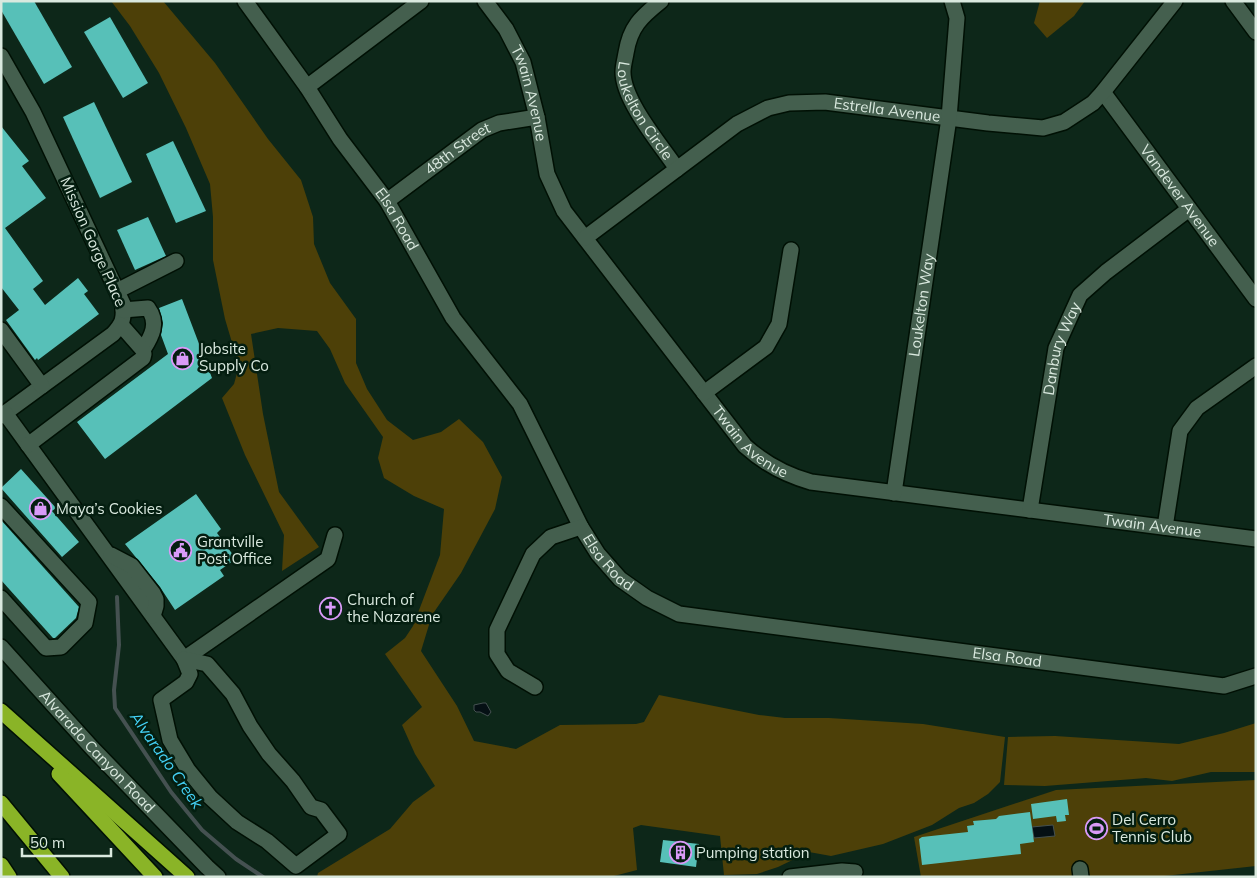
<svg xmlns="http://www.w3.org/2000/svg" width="1257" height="878" viewBox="0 0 1257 878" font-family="Mulish,sans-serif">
<rect width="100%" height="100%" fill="#0d2719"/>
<g fill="#4d4008">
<polygon points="111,1 163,1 215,63 268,139 301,180 313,217 314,244 330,283 356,319 356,363 367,389 387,420 413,440 441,432 459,419 483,442 502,477 495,509 461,573 432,615 421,651 457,706 474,741 516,749 560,725 636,724 644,722 659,695 759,715 785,718 829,718 923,724 1005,737 1000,782 988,794 974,803 959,808 932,825 883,844 831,856 809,852 778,867 757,874 724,875 720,836 641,825 633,828 637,870 610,877 317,877 318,873 390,829 413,802 435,786 415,754 402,725 422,707 385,654 405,638 413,626 440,555 444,509 414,496 384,478 378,458 383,437 345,383 330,349 317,331 278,328 251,334 263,414 279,492 319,547 282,571 284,535 245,455 222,398 234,384 239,366 225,319 213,260 213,217 210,184 186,128 159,73 130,26"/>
<polygon points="1040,1 1085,1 1074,16 1047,38 1034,23"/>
<polygon points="1256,723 1256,772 1211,772 1172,781 1146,778 1045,786 1004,785 1008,737 1055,736 1179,744 1224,733"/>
<polygon points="1256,780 1256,866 1155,877 921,877 914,837 1056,790"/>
</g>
<g fill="#051014" stroke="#455151">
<polygon points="483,703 486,703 491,712 488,716 480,712 476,712 474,710 474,705"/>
<polygon points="1053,825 1055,836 1034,838 1032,827"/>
</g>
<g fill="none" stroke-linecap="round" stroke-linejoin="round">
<polyline stroke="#455151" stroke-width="4" points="117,597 119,645 114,690 115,708 171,792 202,830 236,859 263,877"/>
</g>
<g fill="#57c0b8">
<polygon points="1,1 34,1 72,67 44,84 1,10"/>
<polygon points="110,17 148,83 123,98 84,32"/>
<polygon points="94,102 132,182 100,198 63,117"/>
<polygon points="1,126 29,161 22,166 46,198 5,228 43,281 33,289 45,305 78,278 88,291 84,294 99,314 38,360 37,358 35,360 6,320 19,310 1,287"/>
<polygon points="173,141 206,211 176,223 146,154"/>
<polygon points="148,217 166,256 135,270 117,230"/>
<polygon points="182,299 212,378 105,459 77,422 168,354 161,335 163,323 159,308"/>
<polygon points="21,469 56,508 52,511 79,542 62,557 1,488"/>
<polygon points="196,494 221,529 217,533 236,559 220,570 224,576 175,610 160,587 125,544"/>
<polygon points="1,520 79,607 76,618 55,638 53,638 1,580"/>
<polygon points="1067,799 1069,815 1065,815 1066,821 1057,822 1056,816 1033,819 1031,804"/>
<polygon points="1030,812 1034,842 1020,844 1021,854 922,865 919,839 922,837 968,832 967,826 974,825 973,821 996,819 999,816"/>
<polygon points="663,840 699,844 696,867 660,862"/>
</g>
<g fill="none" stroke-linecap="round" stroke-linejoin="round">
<defs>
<g id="minor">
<path id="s1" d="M245,1L307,87L340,139L387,201L453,318L520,404L581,527L598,554L620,579L647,598L679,614L1224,686L1256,676"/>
<path id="s2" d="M485,1L506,29L523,62L537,117L547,174L564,211L745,446C765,464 786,475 811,482L1256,539"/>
<path id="s3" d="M661,1C641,17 630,27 626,53C625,59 623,66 623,72C623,101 661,145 677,169"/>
<polyline points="1233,1 1256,32"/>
<path d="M1,56L33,112L123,304C124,319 123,323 113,334L1,416"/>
<polyline points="307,87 421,1"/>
<path id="s4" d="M1103,92L1256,299"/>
<path id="s5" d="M387,201L482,130L499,123L537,117"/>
<path id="s6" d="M585,238L737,124L768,108L789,103L825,102L988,123L1043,128L1064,122L1093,103L1103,92L1175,1"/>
<polyline points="117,291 176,261"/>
<path d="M123,310L148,308C159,323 152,336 143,350"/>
<polyline points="1,330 42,386"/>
<polyline points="704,393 766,347 779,324 791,250"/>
<polyline points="5,413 184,659 328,559 335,535"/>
<polyline points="28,445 143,358 144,354 143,350 121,325"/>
<path id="s7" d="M894,493L949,118L957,18L952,1"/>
<polyline points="1,506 89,602 85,623 61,647 46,648 1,598"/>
<path id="s8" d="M1030,510L1056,348L1080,295L1106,272L1189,209"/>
<polyline points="1165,527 1180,431 1197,408 1256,366"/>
<polyline points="111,555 132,566 153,593 156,599 156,606 153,616"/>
<path id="s9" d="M1,647L92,748L207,867L218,877"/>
<polygon points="184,659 207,664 233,694 250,726 269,754 293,781 311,807 321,810 339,834 296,866 267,841 237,822 210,797 188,770 170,740 161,700 186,682 190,674"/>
<polyline points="535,687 508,671 497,654 497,630 533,554 551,537 581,527"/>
<polyline points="1080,869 1081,877"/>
<polyline points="790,877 842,871 855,872"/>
</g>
<g id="highway">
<polyline points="1,711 187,877"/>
<polyline points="59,774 155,877"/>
<polyline points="1,803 62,877"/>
<polyline points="1,865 9,877"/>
</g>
</defs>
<use href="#minor" stroke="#001004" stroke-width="18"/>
<use href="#highway" stroke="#001004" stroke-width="18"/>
<use href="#minor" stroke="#445f4e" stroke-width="15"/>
<use href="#highway" stroke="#8ab427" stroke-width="15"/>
</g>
<defs>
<symbol id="shop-ring" viewBox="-11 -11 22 22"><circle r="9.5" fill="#041e10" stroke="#d99af8" stroke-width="1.5"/><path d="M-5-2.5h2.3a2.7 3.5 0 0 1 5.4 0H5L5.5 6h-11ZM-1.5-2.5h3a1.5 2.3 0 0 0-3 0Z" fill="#d99af8"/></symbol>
<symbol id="civic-ring" viewBox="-11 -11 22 22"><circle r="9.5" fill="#041e10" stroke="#d99af8" stroke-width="1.5"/><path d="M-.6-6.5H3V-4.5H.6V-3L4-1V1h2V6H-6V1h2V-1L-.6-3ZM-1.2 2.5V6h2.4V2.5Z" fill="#d99af8"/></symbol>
<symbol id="church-ring" viewBox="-11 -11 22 22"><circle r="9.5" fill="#041e10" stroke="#d99af8" stroke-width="1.5"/><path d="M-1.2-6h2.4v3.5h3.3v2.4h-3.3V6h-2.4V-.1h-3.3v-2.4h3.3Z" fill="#d99af8"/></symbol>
<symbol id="stadium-ring" viewBox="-11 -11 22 22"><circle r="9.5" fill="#041e10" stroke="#d99af8" stroke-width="1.5"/><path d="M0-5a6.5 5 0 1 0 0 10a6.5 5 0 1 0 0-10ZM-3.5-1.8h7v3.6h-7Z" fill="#d99af8"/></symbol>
<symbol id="building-ring" viewBox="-11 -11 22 22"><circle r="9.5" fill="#041e10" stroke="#d99af8" stroke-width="1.5"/><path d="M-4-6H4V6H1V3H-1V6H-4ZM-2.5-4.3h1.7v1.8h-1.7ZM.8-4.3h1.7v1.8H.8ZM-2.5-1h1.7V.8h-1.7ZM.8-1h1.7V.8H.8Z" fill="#d99af8"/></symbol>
</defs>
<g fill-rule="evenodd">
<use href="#shop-ring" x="170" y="346" width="25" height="25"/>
<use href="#shop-ring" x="28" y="496" width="25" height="25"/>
<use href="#civic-ring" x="168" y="538" width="25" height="25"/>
<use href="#church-ring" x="318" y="596" width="25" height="25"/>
<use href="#stadium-ring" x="1084" y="816" width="25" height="25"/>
<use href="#building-ring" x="668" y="840" width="25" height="25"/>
</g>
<g text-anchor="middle" stroke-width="5" stroke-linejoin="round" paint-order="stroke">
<g font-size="15" fill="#dae9df" stroke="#041e10">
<text dy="5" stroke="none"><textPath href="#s2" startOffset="104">Twain Avenue</textPath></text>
<text dy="5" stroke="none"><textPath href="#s3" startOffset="128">Loukelton Circle</textPath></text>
<text dy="5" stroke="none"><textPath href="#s6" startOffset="345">Estrella Avenue</textPath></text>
<text dy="5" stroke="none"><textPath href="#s5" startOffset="88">48th Street</textPath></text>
<text dy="5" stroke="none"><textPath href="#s4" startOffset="129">Vandever Avenue</textPath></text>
<text dy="5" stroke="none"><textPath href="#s1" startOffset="266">Elsa Road</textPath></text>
<text transform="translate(93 242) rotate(66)" y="5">Mission Gorge Place</text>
<text dy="5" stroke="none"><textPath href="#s7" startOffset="190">Loukelton Way</textPath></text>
<text dy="5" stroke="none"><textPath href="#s8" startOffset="165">Danbury Way</textPath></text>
<text dy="5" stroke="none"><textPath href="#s2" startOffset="525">Twain Avenue</textPath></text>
<text dy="5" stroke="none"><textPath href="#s2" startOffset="944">Twain Avenue</textPath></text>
<text dy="5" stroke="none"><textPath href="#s1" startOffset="671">Elsa Road</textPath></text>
<text dy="5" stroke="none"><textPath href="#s1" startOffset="1091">Elsa Road</textPath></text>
<text dy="5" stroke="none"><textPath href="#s9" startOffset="142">Alvarado Canyon Road</textPath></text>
</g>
<g font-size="15" fill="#dae9df" stroke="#041e10" text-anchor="start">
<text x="199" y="354">Jobsite<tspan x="199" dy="17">Supply Co</tspan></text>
<text x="56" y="514">Maya’s Cookies</text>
<text x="197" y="547">Grantville<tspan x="197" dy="17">Post Office</tspan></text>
<text x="347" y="605">Church of<tspan x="347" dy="17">the Nazarene</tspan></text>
<text x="1112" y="825">Del Cerro<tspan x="1112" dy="17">Tennis Club</tspan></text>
<text x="696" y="858">Pumping station</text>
</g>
<g font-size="16" font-style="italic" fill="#44d1f6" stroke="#041e10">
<text transform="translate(167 760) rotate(55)" y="6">Alvarado Creek</text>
</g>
</g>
<rect width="1257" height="878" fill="none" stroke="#dae9df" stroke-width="5"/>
<path d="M22 848v8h89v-8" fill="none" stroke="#dae9df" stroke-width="2.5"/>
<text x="30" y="848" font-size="15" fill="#dae9df" stroke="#041e10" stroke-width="4" paint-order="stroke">50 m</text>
</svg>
